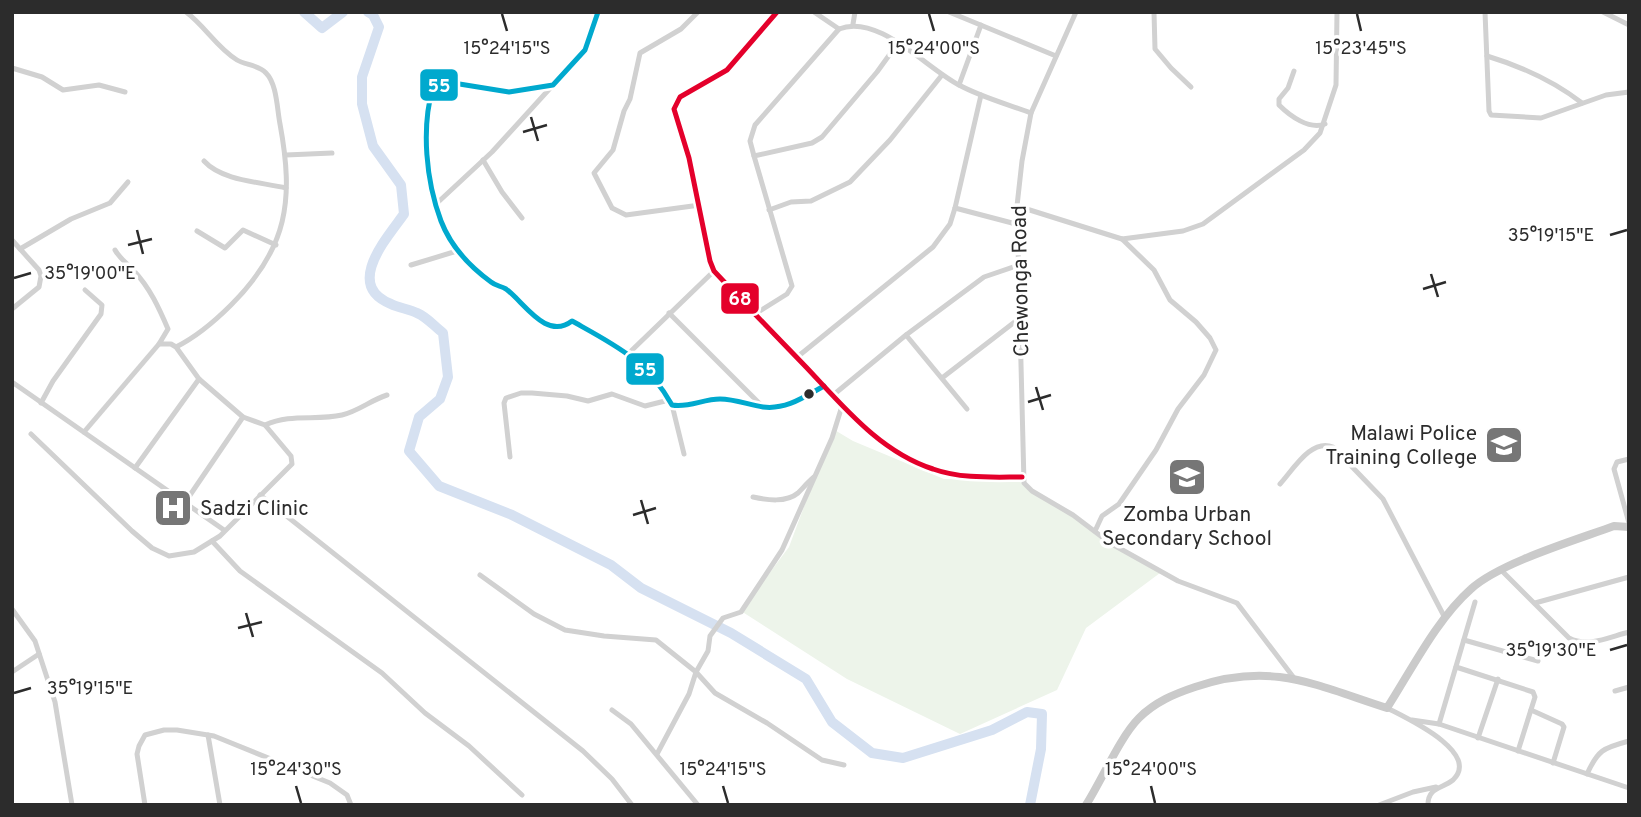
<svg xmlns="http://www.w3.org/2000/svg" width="1641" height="817" viewBox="0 0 1641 817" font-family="Overpass,sans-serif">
<rect width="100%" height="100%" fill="#fff"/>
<polygon fill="#edf4ea" points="833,429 853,441 944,479 1017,480 1160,573 1086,628 1057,690 960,734 847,679 741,611 789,547"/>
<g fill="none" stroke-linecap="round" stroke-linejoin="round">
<g stroke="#d6e1f1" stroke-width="10">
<polyline points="304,12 322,28 343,12"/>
<path d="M368,12L373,15L379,27L362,77V104L373,146L401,185L404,214C387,238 344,285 391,304C399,308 409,309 417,313C427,317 435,327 443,333L448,377L440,399L419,417L409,451L439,486L512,515L611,565L641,588L731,633L806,679L832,722L872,753L903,758L992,730L1027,712L1042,714L1041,749L1030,805"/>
</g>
<g stroke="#d1d1d1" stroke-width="5">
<path d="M598,12L585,50L553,85L509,92L447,82L433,87C421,128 426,181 441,221C451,247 469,266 491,282C496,286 501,286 506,289C524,302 546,341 572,321C615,345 647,360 672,405C689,408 703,399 720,399C735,399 749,405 763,407C786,410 804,397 824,386"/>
<polyline points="698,12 681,29 640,53 630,99 624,111 613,150 594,173 612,208 626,215 700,205"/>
<path d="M777,12L727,70L680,97L674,109L689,158L710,261L714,271C744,303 775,335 806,367C843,406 880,452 933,469C961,479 993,477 1022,477"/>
<polyline points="814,12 839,29"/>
<polyline points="949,12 1056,56"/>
<polyline points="1076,12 1031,113 1022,161 1017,206 1024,483 1032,491 1073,515 1110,543 1178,581 1237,603 1294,678"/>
<polyline points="1154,12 1155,49 1171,68 1191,87"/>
<polyline points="1485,12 1489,111 1491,115 1541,118 1606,95 1629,92"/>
<polyline points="1603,12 1629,25"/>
<polyline points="853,24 855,12"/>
<path d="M1487,56C1520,66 1555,82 1582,103"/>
<polyline points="12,68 42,77 63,90 99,85 125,92"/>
<path d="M1294,71L1288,88L1279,99V105C1290,116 1309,130 1325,124"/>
<polyline points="959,85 981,25"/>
<polyline points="286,155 332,153"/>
<polyline points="754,156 812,143 822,137 877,72 898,43"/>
<polyline points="483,160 502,192 522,218"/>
<path d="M204,161C222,181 261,182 286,188"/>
<polyline points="435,205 492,152 553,85"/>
<polyline points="1017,206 1122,239 1183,231 1203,224 1304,150 1320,133 1336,85 1337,12"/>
<polyline points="955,208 1016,224"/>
<polyline points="769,210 791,202 811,201 850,182 890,140 942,75"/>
<polyline points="197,231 225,248 243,230 276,245"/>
<polyline points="12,240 39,270 41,276 39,287 12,309"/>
<polyline points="20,249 71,219 110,203 128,182"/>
<polyline points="411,265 457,251"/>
<polyline points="669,313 761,405"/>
<path d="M755,314L787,294L792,286L754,156L750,141L755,125L839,29C878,13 926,68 959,85C981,97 1007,104 1031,113"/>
<polyline points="906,335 967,409"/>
<path d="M176,347C198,336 214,322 231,305C288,248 294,200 280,124C277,109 277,84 266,73C259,65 245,65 237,60C217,48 205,26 186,12"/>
<polyline points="629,353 714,271"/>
<polyline points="796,358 933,247 950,224 955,208 981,95"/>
<polyline points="942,378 1021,317"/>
<polyline points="12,382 224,530"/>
<polyline points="832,396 906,335 984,277 1019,265"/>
<polyline points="41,403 53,381 101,314 102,305 85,290"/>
<polyline points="672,405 684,454"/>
<path d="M265,425C291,413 316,421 342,415C359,411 371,400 387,395"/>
<polyline points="84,432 159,344"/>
<path d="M31,434L132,531L152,548L169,556L194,552L220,536L292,464L291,456L265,425L243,417L199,379L176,347L171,344H159L168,329C159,308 150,288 134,271C127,263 120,259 115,250"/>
<polyline points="510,457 504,403 506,398 521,393 532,393 567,396 588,401 612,394 645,406 669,400"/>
<polyline points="1629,459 1617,462 1614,469 1629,523"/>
<polyline points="135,468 199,379"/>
<path d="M1280,484C1293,470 1311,438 1333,447L1383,499L1445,618"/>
<polyline points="260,495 583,751 612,779 632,805"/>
<path d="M753,497C767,500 786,503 798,493C803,488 808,482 814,477"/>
<polyline points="186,501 243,417"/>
<polyline points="1095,531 1102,516 1119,504 1156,450 1178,409 1204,375 1216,350 1210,338 1196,322 1170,300 1154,270 1122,239"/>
<polyline points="212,541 240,571 382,673 425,713 469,746 522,795"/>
<path d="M1501,570L1569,638C1588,648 1609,637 1629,632"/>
<polyline points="480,575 534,614 565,630 604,636 656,640 696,672 715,693 767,723 822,760 844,765"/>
<polyline points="1535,603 1629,577"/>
<polyline points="12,609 35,641 55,702 72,805"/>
<polyline points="1464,640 1538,661"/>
<polyline points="1456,667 1533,692 1535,697 1518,751"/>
<polyline points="12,672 39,654"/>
<polyline points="1615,691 1629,687"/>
<path d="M1387,708C1404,717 1482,752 1453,780C1442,789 1428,787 1428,805"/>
<polyline points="612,710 631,724 698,805"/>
<polyline points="1531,710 1562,724 1564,727 1553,763"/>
<polyline points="1412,720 1439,724 1629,788"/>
<polyline points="1439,724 1475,602"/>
<polyline points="208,735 220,805"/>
<polyline points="1478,738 1498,679"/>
<polyline points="657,754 689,694 696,672 708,651 710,636 723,618 741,612 782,550 832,438 842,406"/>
<path d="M1587,774C1598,750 1603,748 1629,741"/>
<polyline points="145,805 137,754 139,746 145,735 164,730 177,730 214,736 330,783 347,795 351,805"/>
<polyline points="1379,805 1413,792 1436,787"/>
</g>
<path stroke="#cacaca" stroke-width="8" d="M1086,805C1102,780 1120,737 1139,718C1155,702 1174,694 1195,687C1272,661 1315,685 1387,708C1412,669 1437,619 1471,589C1499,563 1576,540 1614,526L1629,527"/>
<defs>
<path id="bus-1" d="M598,12L585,50L553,85L509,92L447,82L433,87C421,128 426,181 441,221C451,247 469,266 491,282C496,286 501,286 506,289C524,302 546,341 572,321C615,345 647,360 672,405C689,408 703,399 720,399C735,399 749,405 763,407C786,410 804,397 824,386"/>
<path id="bus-2" d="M777,12L727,70L680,97L674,109L689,158L710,261L714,271C744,303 775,335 806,367C843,406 880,452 933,469C961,479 993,477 1022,477"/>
</defs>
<use href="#bus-1" stroke="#fff" stroke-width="10"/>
<use href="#bus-2" stroke="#fff" stroke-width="10"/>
<use href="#bus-1" stroke="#00a9ce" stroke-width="5"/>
<use href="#bus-2" stroke="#e4002b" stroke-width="5"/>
</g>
<path fill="none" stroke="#2c2c2c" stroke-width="2.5" d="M502,14L507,31M929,14L934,31M1357,14L1361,31M531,117L538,141M523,132L547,125M137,230L143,254M1610,235L1627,230M128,245L152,239M1431,274L1438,297M14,278L31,273M1423,289L1446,282M1036,387L1043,410M1028,402L1051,395M641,500L648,524M633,515L656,508M246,613L253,637M238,628L262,622M1610,650L1627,645M14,693L31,688M296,786L301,803M723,786L728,803M1151,786L1155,803"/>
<defs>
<symbol id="university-square" viewBox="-11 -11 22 22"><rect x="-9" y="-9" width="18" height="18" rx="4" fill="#767676" stroke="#fff"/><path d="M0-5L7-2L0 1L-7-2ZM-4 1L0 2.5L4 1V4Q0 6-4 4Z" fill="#fff"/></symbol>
<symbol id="school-square" viewBox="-11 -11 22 22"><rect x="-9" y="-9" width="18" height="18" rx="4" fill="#767676" stroke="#fff"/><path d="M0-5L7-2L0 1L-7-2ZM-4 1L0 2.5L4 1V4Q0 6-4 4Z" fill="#fff"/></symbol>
<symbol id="hospital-square" viewBox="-11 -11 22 22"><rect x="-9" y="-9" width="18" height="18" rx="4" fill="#767676" stroke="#fff"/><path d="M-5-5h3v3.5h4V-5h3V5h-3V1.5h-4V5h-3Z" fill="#fff"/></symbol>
</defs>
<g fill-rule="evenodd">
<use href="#university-square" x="1482" y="423" width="44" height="44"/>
<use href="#school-square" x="1165" y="455" width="44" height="44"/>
<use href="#hospital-square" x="151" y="486" width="44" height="44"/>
</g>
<circle fill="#2c2c2c" stroke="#fff" stroke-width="2.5" cx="809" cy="394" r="6"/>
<g text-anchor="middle" stroke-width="7" stroke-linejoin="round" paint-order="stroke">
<g font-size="21" fill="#2c2c2c" stroke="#fff">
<text transform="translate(1020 281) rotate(-91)" y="7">Chewonga Road</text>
</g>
<g font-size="21" fill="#2c2c2c" stroke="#fff" text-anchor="end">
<text x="1477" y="440">Malawi Police<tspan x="1477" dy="24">Training College</tspan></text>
<text x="200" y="515" text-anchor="start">Sadzi Clinic</text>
<text x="1187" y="521" text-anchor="middle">Zomba Urban<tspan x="1187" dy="24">Secondary School</tspan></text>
</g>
</g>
<g font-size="18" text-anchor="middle" fill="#2c2c2c" stroke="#fff" stroke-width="7" stroke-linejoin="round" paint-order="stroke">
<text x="507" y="54">15°24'15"S</text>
<text x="934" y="54">15°24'00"S</text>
<text x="1361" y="54">15°23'45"S</text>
<text x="1551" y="241">35°19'15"E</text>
<text x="90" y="279">35°19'00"E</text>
<text x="1551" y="656">35°19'30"E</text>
<text x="90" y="694">35°19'15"E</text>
<text x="296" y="775">15°24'30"S</text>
<text x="723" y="775">15°24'15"S</text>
<text x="1151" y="775">15°24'00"S</text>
</g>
<g stroke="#fff" stroke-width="2.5">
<rect x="419" y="68" width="40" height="34" rx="7" fill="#00a9ce"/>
<rect x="720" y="282" width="40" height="33" rx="7" fill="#e4002b"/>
<rect x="625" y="352" width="40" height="34" rx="7" fill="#00a9ce"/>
</g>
<g font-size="19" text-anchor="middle" font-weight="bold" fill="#fff">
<text x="439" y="92">55</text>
<text x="740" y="305">68</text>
<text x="645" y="376">55</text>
</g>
<rect width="1641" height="817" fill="none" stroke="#2c2c2c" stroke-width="28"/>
</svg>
